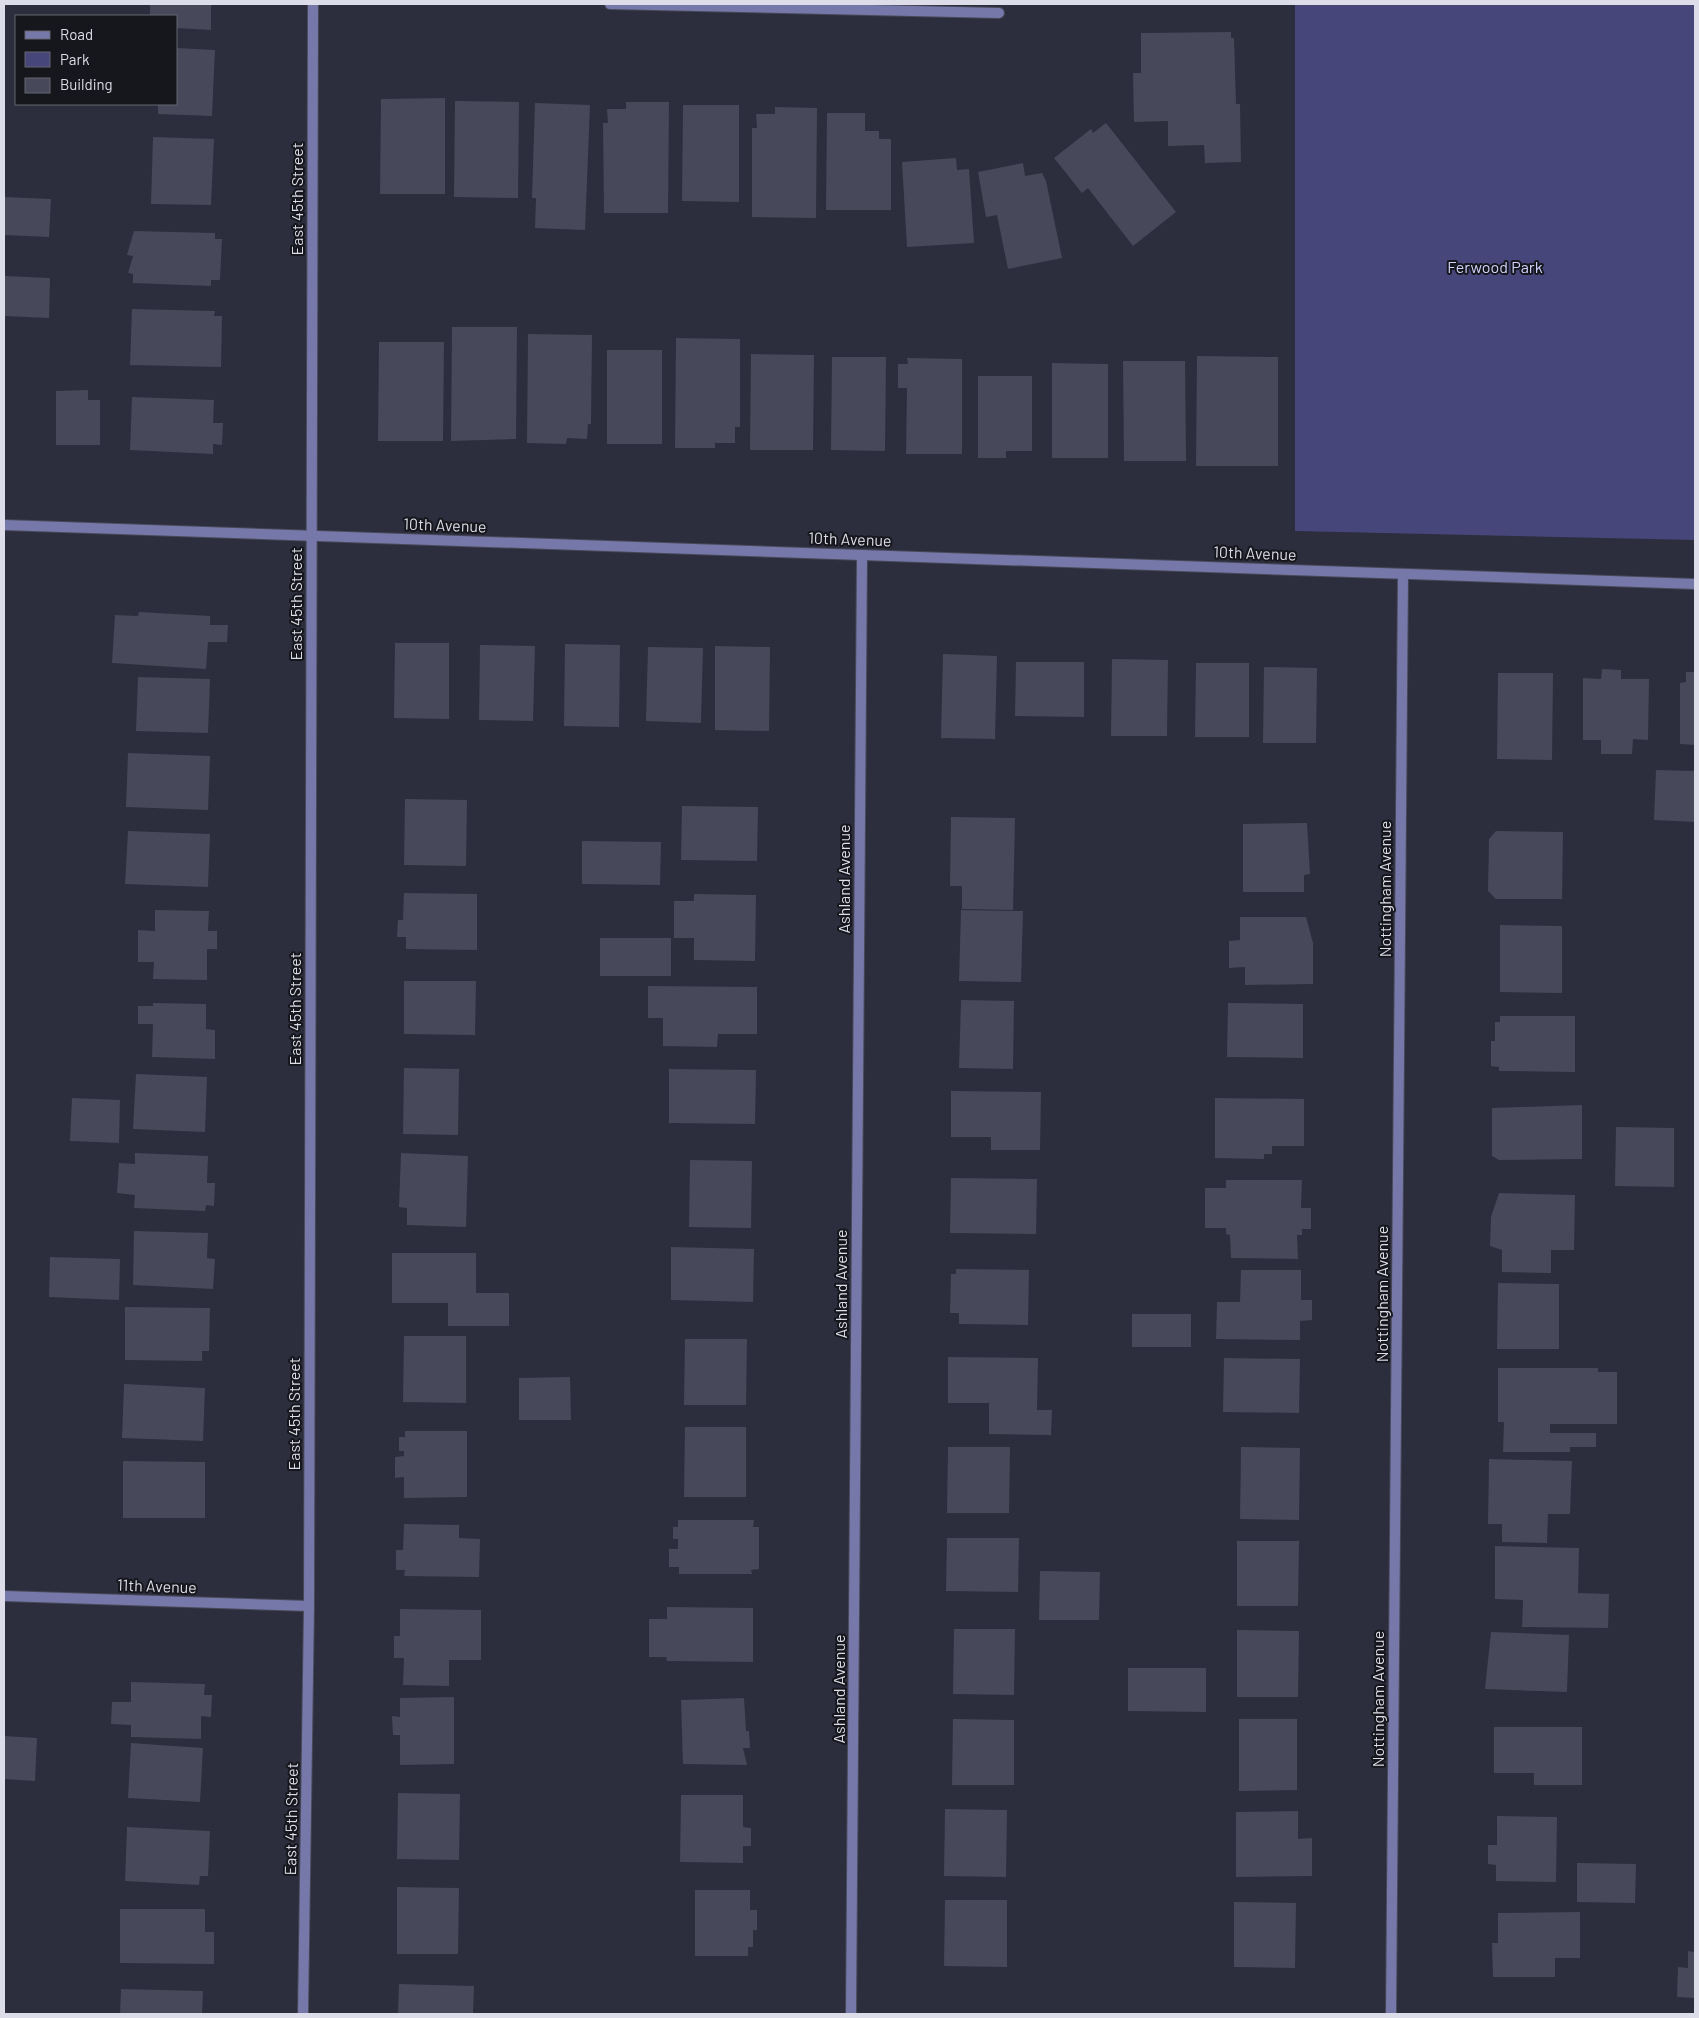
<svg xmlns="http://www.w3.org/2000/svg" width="1699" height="2018" viewBox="0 0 1699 2018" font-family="Barlow,sans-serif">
<rect width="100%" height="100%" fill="#2c2d3d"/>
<polygon fill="#46467b" points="1295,4 1695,4 1695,540 1295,531"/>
<g fill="#47485a">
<polygon points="150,4 211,4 211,30 176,28 176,16 150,16"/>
<polygon points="1231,32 1231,38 1234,38 1236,104 1240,104 1241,162 1205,163 1204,145 1168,146 1168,121 1134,122 1133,73 1141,73 1141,33"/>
<polygon points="176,48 215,50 212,116 158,114 158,104 176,104"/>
<polygon points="445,98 445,194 380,194 381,99"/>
<polygon points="455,101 519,102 518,198 454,197"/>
<polygon points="626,102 669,102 668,213 604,213 603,123 608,123 607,109 626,109"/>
<polygon points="535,103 590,105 585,230 535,228 536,198 532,198"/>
<polygon points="683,105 739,105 739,202 682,201"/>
<polygon points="775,107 817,108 816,218 752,217 752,128 757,128 756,114 775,114"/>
<polygon points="827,113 865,113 865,131 879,131 879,139 891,139 891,210 826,210"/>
<polygon points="1106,123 1176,212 1133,246 1088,188 1082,193 1054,158 1091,129 1093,133"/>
<polygon points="153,137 214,139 211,205 151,204"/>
<polygon points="956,158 957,170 969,169 974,243 907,247 902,162"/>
<polygon points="1023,163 1025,176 1042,173 1046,181 1062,258 1008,269 997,215 986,217 978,172"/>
<polygon points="4,197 51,199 49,237 4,235"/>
<polygon points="134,231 215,233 215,239 222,239 220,280 211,280 211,286 133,283 133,274 128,273 133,256 127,255"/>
<polygon points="4,276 50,278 49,318 4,316"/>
<polygon points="132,309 215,311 214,316 222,316 221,367 130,365"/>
<polygon points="452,327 517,327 516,439 451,441"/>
<polygon points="528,334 592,335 591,424 588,424 587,439 567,438 566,444 527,443"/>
<polygon points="676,338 740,339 740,427 735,427 735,443 715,443 715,448 675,448"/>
<polygon points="379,342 444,342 443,441 378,441"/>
<rect x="607" y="350" width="55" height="94"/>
<polygon points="751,354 814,355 813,450 750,450"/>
<polygon points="1197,356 1278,357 1278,466 1196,466"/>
<polygon points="832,357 886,357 885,451 831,450"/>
<polygon points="907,358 962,359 962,454 906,454 907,388 898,388 898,364 908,364"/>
<polygon points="1123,361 1185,361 1186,461 1124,461"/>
<polygon points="1052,363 1108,364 1108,458 1052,458"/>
<polygon points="978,376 1032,376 1032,451 1006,451 1006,458 978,458"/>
<polygon points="88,390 88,400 100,400 100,445 56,445 56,391"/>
<polygon points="132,397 214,400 213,423 223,423 222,445 213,444 213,454 130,450"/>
<polygon points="139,612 210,616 210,625 228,625 227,642 208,642 206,669 112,663 115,615 138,616"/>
<polygon points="395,643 449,643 449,719 394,718"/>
<polygon points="565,644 620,645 619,727 564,726"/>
<polygon points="480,645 535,646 533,721 479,720"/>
<polygon points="715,646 770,647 769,731 715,730"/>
<polygon points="648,647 703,648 701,723 646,721"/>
<polygon points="943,654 997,656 995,739 941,738"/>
<polygon points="1112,659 1168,660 1167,736 1111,736"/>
<polygon points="1016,662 1084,662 1084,717 1015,716"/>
<polygon points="1196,663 1249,663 1249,737 1195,737"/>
<polygon points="1264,667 1317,668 1316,743 1263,743"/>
<polygon points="1602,669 1621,670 1621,679 1649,679 1648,740 1633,739 1632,754 1601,754 1601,740 1583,740 1583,678 1601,679"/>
<polygon points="1686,672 1695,672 1695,745 1680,744 1680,683 1686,682"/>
<polygon points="1498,673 1553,673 1552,760 1497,759"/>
<polygon points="138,677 210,679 208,733 136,731"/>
<polygon points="128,753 210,756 208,810 126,807"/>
<polygon points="1656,770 1695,771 1695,822 1654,820"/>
<polygon points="405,799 467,800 466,866 404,865"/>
<polygon points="682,806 758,807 757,861 681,860"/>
<polygon points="951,817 1015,818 1013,910 962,909 962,886 950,886"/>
<polygon points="1307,823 1310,874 1304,875 1304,892 1243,892 1243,824"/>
<polygon points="128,831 210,834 208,887 125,884"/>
<polygon points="1496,831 1563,832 1562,899 1496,899 1488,891 1489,839"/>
<polygon points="582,841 661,842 660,885 582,884"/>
<polygon points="404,893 477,894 477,950 406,949 406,937 397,937 398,920 403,920"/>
<polygon points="694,894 756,895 755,961 694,960 694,938 674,938 674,901 694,901"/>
<polygon points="155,910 209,911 208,931 217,931 217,949 207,949 207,980 153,979 154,962 138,962 138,930 155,931"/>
<polygon points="961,910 1023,911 1021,982 959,981"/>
<polygon points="1240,917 1306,917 1313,943 1313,984 1245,985 1245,967 1229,968 1229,941 1240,940"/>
<polygon points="1500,925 1562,926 1562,993 1500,992"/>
<rect x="600" y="938" width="71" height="38"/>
<polygon points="404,981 476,981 475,1035 404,1034"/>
<polygon points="648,986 757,987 757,1034 718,1034 717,1047 663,1046 663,1018 648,1018"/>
<polygon points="961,1000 1014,1001 1013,1069 959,1068"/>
<polygon points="153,1003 206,1004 206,1029 215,1030 215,1059 152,1057 153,1024 138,1024 138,1006 153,1006"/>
<polygon points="1228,1003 1303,1004 1303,1058 1227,1057"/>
<polygon points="1500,1016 1575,1016 1575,1072 1499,1071 1499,1067 1491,1066 1491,1041 1495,1041 1495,1022 1500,1022"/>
<polygon points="404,1068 459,1069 458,1135 403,1134"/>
<polygon points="669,1069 756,1070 755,1124 669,1123"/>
<polygon points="136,1074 207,1077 205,1132 133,1129"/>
<polygon points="951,1091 1041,1092 1040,1150 991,1150 991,1137 951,1137"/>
<polygon points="72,1098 120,1100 119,1143 70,1141"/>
<polygon points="1215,1098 1304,1099 1304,1146 1272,1146 1272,1154 1264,1154 1264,1159 1215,1158"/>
<polygon points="1582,1105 1582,1159 1499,1160 1492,1156 1492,1108"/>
<polygon points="1616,1127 1674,1128 1674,1187 1615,1186"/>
<polygon points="135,1153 208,1156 207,1183 215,1183 214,1206 206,1205 205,1211 134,1208 135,1195 117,1193 119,1163 135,1164"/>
<polygon points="401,1153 468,1156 466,1227 407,1225 407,1208 399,1207"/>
<polygon points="690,1160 752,1161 751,1228 689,1227"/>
<polygon points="951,1178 1037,1179 1036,1234 950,1233"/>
<polygon points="1226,1180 1302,1180 1301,1208 1311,1208 1311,1229 1302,1229 1302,1235 1297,1235 1298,1259 1231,1258 1230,1235 1226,1234 1226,1228 1205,1228 1205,1188 1226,1188"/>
<polygon points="1499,1193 1575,1195 1574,1250 1551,1250 1551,1273 1502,1272 1502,1250 1490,1246 1491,1217"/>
<polygon points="134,1231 208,1233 207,1258 215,1259 213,1289 133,1285"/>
<polygon points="671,1247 754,1249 753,1302 671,1300"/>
<polygon points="392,1253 476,1253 476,1293 509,1293 509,1326 448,1326 448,1303 392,1303"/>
<polygon points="50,1257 120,1259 119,1300 49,1297"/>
<polygon points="956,1269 1029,1270 1028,1325 959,1324 959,1313 950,1313 951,1274 956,1274"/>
<polygon points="1241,1270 1301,1270 1301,1300 1312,1300 1312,1320 1300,1321 1300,1340 1216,1339 1217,1302 1240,1302"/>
<polygon points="1498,1283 1559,1284 1559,1349 1497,1349"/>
<polygon points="125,1307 210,1308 209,1351 202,1351 202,1361 125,1360"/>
<rect x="1132" y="1314" width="59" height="33"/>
<polygon points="404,1336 466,1336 466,1403 403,1402"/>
<polygon points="685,1339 747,1339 746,1405 684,1405"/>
<polygon points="948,1357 1038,1358 1037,1410 1052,1410 1051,1435 989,1434 989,1403 948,1403"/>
<polygon points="1224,1358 1300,1359 1299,1413 1223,1412"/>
<polygon points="1498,1368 1598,1368 1598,1372 1617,1372 1617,1424 1550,1424 1550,1433 1596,1433 1596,1447 1570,1447 1570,1452 1503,1452 1504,1422 1498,1422"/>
<polygon points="570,1377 571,1420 519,1420 519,1378"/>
<polygon points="124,1384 205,1388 203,1441 122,1438"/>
<polygon points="685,1427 746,1427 746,1497 684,1497"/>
<polygon points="405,1431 467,1431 467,1497 404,1498 404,1477 395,1478 395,1457 404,1456 404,1451 399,1451 399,1437 405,1437"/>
<polygon points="948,1447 1010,1447 1009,1513 947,1513"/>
<polygon points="1241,1447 1300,1448 1299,1520 1240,1519"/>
<polygon points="1489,1459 1572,1461 1570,1514 1548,1514 1547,1543 1502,1542 1502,1524 1488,1524"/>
<polygon points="123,1461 205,1462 205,1518 123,1518"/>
<polygon points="678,1520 754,1520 753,1527 759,1527 759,1569 751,1570 752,1574 679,1574 679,1567 669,1567 669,1549 678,1549 678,1539 673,1539 673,1527 678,1527"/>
<polygon points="404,1524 459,1525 459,1538 480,1539 479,1577 404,1576 405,1570 396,1570 396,1550 403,1550"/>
<polygon points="947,1538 1019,1538 1018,1592 946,1591"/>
<polygon points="1237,1541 1299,1541 1298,1606 1237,1606"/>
<polygon points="1495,1546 1579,1548 1578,1593 1609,1594 1608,1628 1522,1627 1523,1600 1495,1599"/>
<polygon points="1040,1571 1100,1572 1099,1620 1039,1620"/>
<polygon points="667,1607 753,1608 753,1662 667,1661 666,1657 649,1657 649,1619 667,1619"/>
<polygon points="400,1609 481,1610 481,1660 449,1660 449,1686 403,1685 404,1658 394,1658 394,1636 400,1636"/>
<polygon points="954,1629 1015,1629 1014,1695 953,1694"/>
<polygon points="1237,1630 1299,1631 1298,1697 1237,1697"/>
<polygon points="1491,1632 1569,1635 1567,1692 1485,1689"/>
<polygon points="1128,1668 1206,1668 1206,1712 1128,1711"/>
<polygon points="131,1682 205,1684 204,1695 212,1695 211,1717 201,1716 201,1739 131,1737 131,1725 111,1724 112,1702 131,1702"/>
<polygon points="454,1697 454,1764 400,1765 400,1735 393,1735 392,1716 400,1717 400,1698"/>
<polygon points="744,1698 746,1731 749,1731 750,1748 743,1748 747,1765 683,1764 681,1700"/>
<polygon points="953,1719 1014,1720 1014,1785 952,1785"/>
<polygon points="1239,1719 1297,1719 1297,1790 1239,1791"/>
<polygon points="1494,1727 1582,1727 1582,1785 1534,1785 1534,1773 1494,1773"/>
<polygon points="4,1736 37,1738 35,1781 4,1779"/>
<polygon points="131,1743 203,1748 200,1802 128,1798"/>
<polygon points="398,1793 460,1794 459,1860 397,1859"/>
<polygon points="681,1795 743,1795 743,1827 751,1828 751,1846 743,1846 743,1863 680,1862"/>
<polygon points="945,1809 1007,1810 1006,1877 944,1876"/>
<polygon points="1298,1811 1298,1839 1312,1838 1312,1876 1236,1877 1236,1812"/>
<polygon points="1497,1816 1557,1817 1556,1882 1496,1881 1496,1865 1488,1864 1488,1845 1497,1845"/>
<polygon points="127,1827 210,1831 208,1876 200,1876 199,1885 125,1881"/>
<polygon points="1577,1863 1636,1864 1635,1903 1577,1902"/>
<polygon points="397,1887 459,1888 458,1954 397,1954"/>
<polygon points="695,1890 750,1890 750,1910 757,1910 757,1930 753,1930 753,1947 748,1947 748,1956 695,1956"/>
<polygon points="945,1900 1007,1900 1007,1967 944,1966"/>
<polygon points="1234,1902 1296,1903 1295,1968 1234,1967"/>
<polygon points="120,1909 205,1909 205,1932 214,1932 214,1964 120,1963"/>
<polygon points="1580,1912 1580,1958 1555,1958 1555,1977 1493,1977 1492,1943 1498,1943 1498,1913"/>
<polygon points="1688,1951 1695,1952 1695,1998 1677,1997 1678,1967 1688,1968"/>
<polygon points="399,1984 474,1986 473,2014 398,2014"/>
<polygon points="121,1989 203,1991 202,2014 120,2014"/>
</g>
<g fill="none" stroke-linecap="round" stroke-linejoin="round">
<defs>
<g id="street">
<polyline points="610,4 999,13"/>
<polyline points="4,525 1695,584"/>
<polyline points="4,1596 309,1606"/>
<polyline points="303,2014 309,1606 313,4"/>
<polyline points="851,2014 862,555"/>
<polyline points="1391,2014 1403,574"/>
</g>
</defs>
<use href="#street" stroke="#484958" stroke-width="12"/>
<use href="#street" stroke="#7678a9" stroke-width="10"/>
</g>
<g text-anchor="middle" stroke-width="4" stroke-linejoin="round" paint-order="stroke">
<g font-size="16" fill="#dcdde8" stroke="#16161d">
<text transform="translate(297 199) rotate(-90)" y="6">East 45th Street</text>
<text transform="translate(445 525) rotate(2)" y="6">10th Avenue</text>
<text transform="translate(850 539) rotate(2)" y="6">10th Avenue</text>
<text transform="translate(1255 553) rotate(2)" y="6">10th Avenue</text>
<text transform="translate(296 604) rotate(-90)" y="6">East 45th Street</text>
<text transform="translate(844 879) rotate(-90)" y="6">Ashland Avenue</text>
<text transform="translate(1385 889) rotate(-90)" y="6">Nottingham Avenue</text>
<text transform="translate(295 1009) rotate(-90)" y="6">East 45th Street</text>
<text transform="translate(841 1284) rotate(-90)" y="6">Ashland Avenue</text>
<text transform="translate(1382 1294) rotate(-90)" y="6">Nottingham Avenue</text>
<text transform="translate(294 1414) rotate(-90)" y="6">East 45th Street</text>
<text transform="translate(157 1586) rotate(2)" y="6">11th Avenue</text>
<text transform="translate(839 1689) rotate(-90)" y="6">Ashland Avenue</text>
<text transform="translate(1378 1699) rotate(-90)" y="6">Nottingham Avenue</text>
<text transform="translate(291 1819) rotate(-89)" y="6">East 45th Street</text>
</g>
<g font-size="16" fill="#d1d3fb" stroke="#16161d">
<text x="1495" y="273">Ferwood Park</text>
</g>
</g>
<rect width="1699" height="2018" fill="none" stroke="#dcdde8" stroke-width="10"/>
<rect x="15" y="15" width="162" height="90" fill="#16161d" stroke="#65666e"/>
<rect x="25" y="31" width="25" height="8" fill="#7678a9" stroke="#65666e"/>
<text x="60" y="40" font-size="15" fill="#dcdde8">Road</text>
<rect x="25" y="52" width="25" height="15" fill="#46467b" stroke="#65666e"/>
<text x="60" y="65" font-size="15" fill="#dcdde8">Park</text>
<rect x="25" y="78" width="25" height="15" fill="#47485a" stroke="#65666e"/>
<text x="60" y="90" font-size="15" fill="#dcdde8">Building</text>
</svg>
